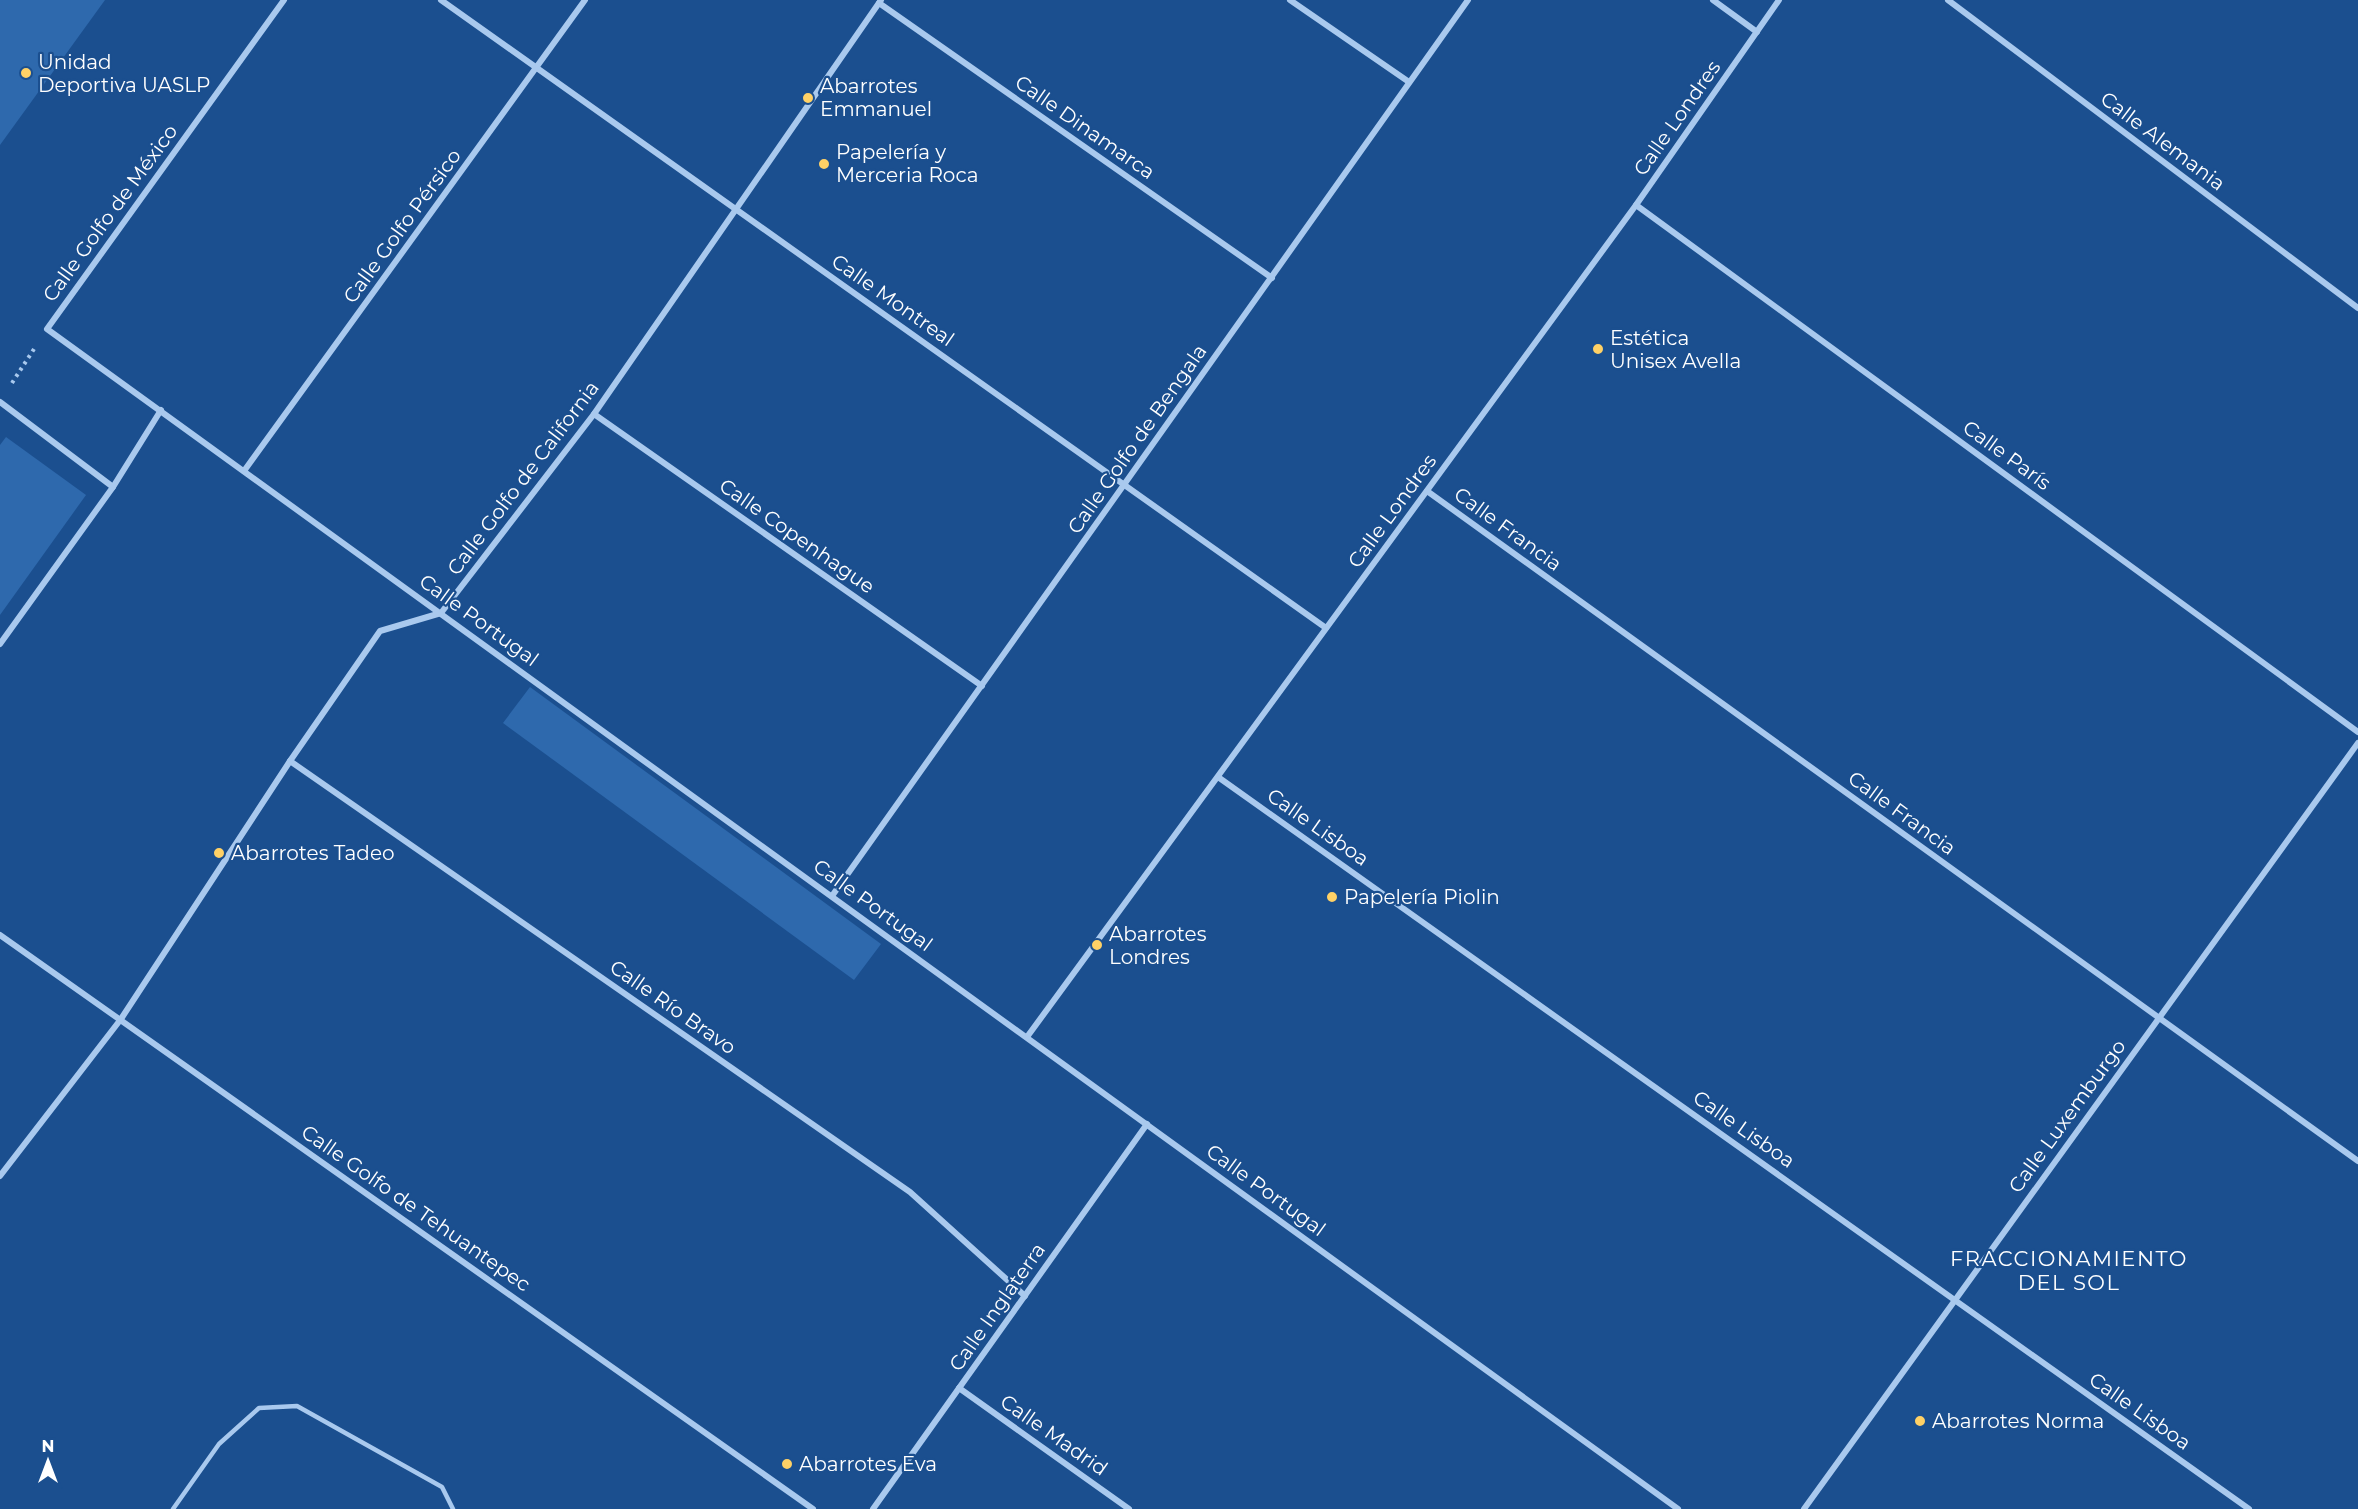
<svg xmlns="http://www.w3.org/2000/svg" width="2358" height="1509" viewBox="0 0 2358 1509" font-family="Montserrat,sans-serif">
<rect width="100%" height="100%" fill="#1b4f8f"/>
<g fill="#2e69ad">
<polygon points="0,0 105,0 0,145"/>
<polygon points="6,437 86,495 0,615 0,445"/>
<polygon points="530,687 881,944 854,980 503,723"/>
</g>
<g fill="none" stroke-linecap="round" stroke-linejoin="round">
<polyline stroke="#a9c9ee" stroke-width="4" stroke-dasharray="3 4.5" stroke-linecap="butt" points="12,383 34,349"/>
<polyline stroke="#a9c9ee" stroke-width="4.5" points="173,1509 219,1444 259,1408 297,1406 442,1487 453,1509"/>
<g stroke="#a9c9ee" stroke-width="6">
<polyline points="284,0 47,329 1678,1509"/>
<polyline points="441,0 1326,628"/>
<polyline points="1290,0 1409,82"/>
<polyline points="1713,0 1757,32"/>
<polyline points="1948,0 2358,308"/>
<polyline points="879,3 1272,278"/>
<polyline points="1636,205 2358,732"/>
<polyline points="0,402 113,487"/>
<polyline points="594,414 982,686"/>
<polyline points="244,471 585,0"/>
<polyline points="1427,491 2358,1161"/>
<polyline points="0,644 113,487 161,410"/>
<polyline points="290,761 910,1192 1025,1296"/>
<polyline points="1218,777 2249,1509"/>
<polyline points="832,896 1468,0"/>
<polyline points="0,935 813,1509"/>
<polyline points="1027,1037 1636,205 1779,0"/>
<polyline points="0,1176 121,1019 290,761 380,631 441,613 594,414 881,0"/>
<polyline points="959,1388 1129,1509"/>
<polyline points="873,1509 1147,1124"/>
<polyline points="1804,1509 2358,743"/>
</g>
</g>
<g fill="#ffd166" stroke="#1b4f8f" stroke-width="2">
<circle cx="26" cy="73" r="6"/>
<circle cx="808" cy="98" r="6"/>
<circle cx="824" cy="164" r="6"/>
<circle cx="1598" cy="349" r="6"/>
<circle cx="219" cy="853" r="6"/>
<circle cx="1332" cy="897" r="6"/>
<circle cx="1097" cy="945" r="6"/>
<circle cx="1920" cy="1421" r="6"/>
<circle cx="787" cy="1464" r="6"/>
</g>
<g text-anchor="middle" stroke-width="4.5" stroke-linejoin="round" paint-order="stroke">
<g font-size="20" fill="#fff" stroke="#1b4f8f" text-anchor="start">
<text x="38" y="69">Unidad<tspan x="38" dy="23">Deportiva UASLP</tspan></text>
<text x="820" y="93">Abarrotes<tspan x="820" dy="23">Emmanuel</tspan></text>
<text x="836" y="159">Papelería y<tspan x="836" dy="23">Merceria Roca</tspan></text>
<text x="1610" y="345">Estética<tspan x="1610" dy="23">Unisex Avella</tspan></text>
<text x="231" y="860">Abarrotes Tadeo</text>
<text x="1344" y="904">Papelería Piolin</text>
<text x="1109" y="941">Abarrotes<tspan x="1109" dy="23">Londres</tspan></text>
<text x="1932" y="1428">Abarrotes Norma</text>
<text x="799" y="1471">Abarrotes Eva</text>
</g>
<g font-size="20" fill="#fff" stroke="#1b4f8f">
<text transform="translate(1677 118) rotate(-55)" y="7">Calle Londres</text>
<text transform="translate(1085 127) rotate(35)" y="7">Calle Dinamarca</text>
<text transform="translate(2163 141) rotate(37)" y="7">Calle Alemania</text>
<text transform="translate(110 213) rotate(-54)" y="7">Calle Golfo de México</text>
<text transform="translate(402 226) rotate(-54)" y="7">Calle Golfo Pérsico</text>
<text transform="translate(893 300) rotate(35)" y="7">Calle Montreal</text>
<text transform="translate(1137 439) rotate(-55)" y="7">Calle Golfo de Bengala</text>
<text transform="translate(2007 455) rotate(36)" y="7">Calle París</text>
<text transform="translate(523 478) rotate(-53)" y="7">Calle Golfo de California</text>
<text transform="translate(1392 511) rotate(-54)" y="7">Calle Londres</text>
<text transform="translate(1508 529) rotate(36)" y="7">Calle Francia</text>
<text transform="translate(797 536) rotate(35)" y="7">Calle Copenhague</text>
<text transform="translate(479 620) rotate(36)" y="7">Calle Portugal</text>
<text transform="translate(1902 813) rotate(36)" y="7">Calle Francia</text>
<text transform="translate(1318 827) rotate(35)" y="7">Calle Lisboa</text>
<text transform="translate(873 905) rotate(36)" y="7">Calle Portugal</text>
<text transform="translate(673 1007) rotate(35)" y="7">Calle Río Bravo</text>
<text transform="translate(2067 1116) rotate(-54)" y="7">Calle Luxemburgo</text>
<text transform="translate(1744 1129) rotate(35)" y="7">Calle Lisboa</text>
<text transform="translate(1266 1190) rotate(36)" y="7">Calle Portugal</text>
<text transform="translate(416 1208) rotate(35)" y="7">Calle Golfo de Tehuantepec</text>
<text transform="translate(997 1307) rotate(-55)" y="7">Calle Inglaterra</text>
<text transform="translate(2140 1411) rotate(35)" y="7">Calle Lisboa</text>
<text transform="translate(1054 1435) rotate(35)" y="7">Calle Madrid</text>
</g>
<g font-size="21" letter-spacing="1.5" fill="#fff" stroke="#1b4f8f">
<text x="2069" y="1266">FRACCIONAMIENTO<tspan x="2069" dy="24">DEL SOL</tspan></text>
</g>
</g>
<g transform="translate(48 1461)" stroke="#1b4f8f" stroke-width="4.5" paint-order="stroke">
<path d="M0-4.5L10 22L0 15L-10 22Z" fill="#ffffff"/>
<text y="-9" font-size="16" font-weight="bold" text-anchor="middle" fill="#ffffff">N</text>
</g>
</svg>
